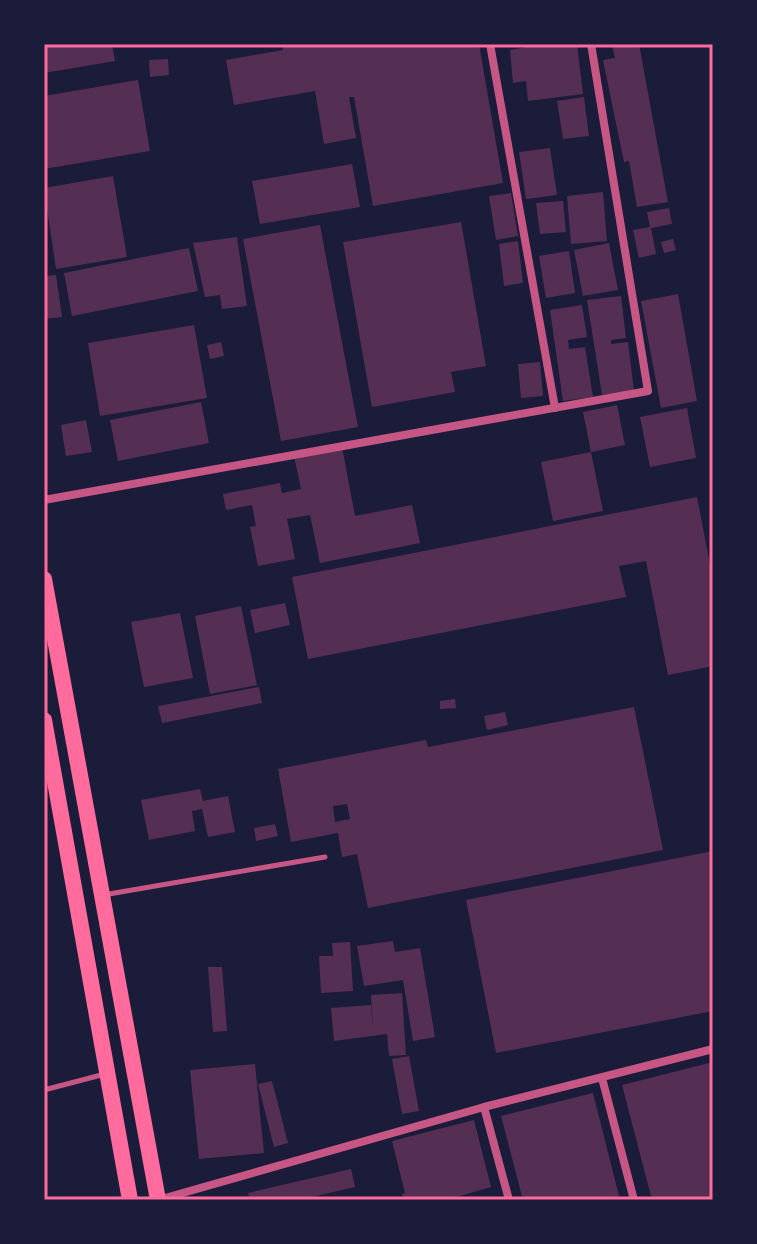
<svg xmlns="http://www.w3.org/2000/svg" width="757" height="1244" viewBox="0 0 757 1244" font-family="Signika,sans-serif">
<rect width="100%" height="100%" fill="#1b1b3a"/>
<g fill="#542f53" fill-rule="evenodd">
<polygon points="44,44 112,44 115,61 44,73"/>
<polygon points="282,44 479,44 503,183 373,206 354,97 349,97 356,138 324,144 315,91 234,105 226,60 283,50"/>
<polygon points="543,44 577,44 583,94 528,101 526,81 513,83 510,50"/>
<polygon points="612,44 639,44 668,202 637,207 629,161 624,162 603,60 615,58"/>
<polygon points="168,59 169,75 150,77 149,60"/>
<polygon points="138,80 150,151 44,169 44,96"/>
<polygon points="584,97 589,136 563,139 557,101"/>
<polygon points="550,148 557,195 526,199 519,152"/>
<polygon points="352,164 360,207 260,224 252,181"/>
<polygon points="113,176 127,257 56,269 44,188"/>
<polygon points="603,192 607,241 571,244 567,196"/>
<polygon points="511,193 518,236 496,240 489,196"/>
<polygon points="563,201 566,232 540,234 536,203"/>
<polygon points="669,208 672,224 651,228 656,254 639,258 633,230 650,227 647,212"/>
<polygon points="461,222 486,366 451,372 455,392 372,407 343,242"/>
<polygon points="320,225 358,427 281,441 243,239"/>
<polygon points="237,237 247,306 222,309 220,295 205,297 193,243"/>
<polygon points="673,239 676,250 664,253 661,242"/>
<polygon points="518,241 523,283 504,286 499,244"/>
<polygon points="609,243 618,290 583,296 574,250"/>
<polygon points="189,248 198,291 72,316 64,273"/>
<polygon points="569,251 575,293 546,298 539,256"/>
<polygon points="56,275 62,317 44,319 44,276"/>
<polygon points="678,294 697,401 661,408 641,301"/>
<polygon points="621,296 626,338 611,340 611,344 628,342 634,391 602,395 587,300"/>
<polygon points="582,305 587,337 568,340 569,349 585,347 593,397 563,401 550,310"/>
<polygon points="194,325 207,398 100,416 88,343"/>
<polygon points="221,342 224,356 210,359 207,345"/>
<polygon points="540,362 543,396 521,398 518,364"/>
<polygon points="201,402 209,443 118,461 110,420"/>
<polygon points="617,405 625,445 591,452 583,412"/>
<polygon points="687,408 696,458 650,467 640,417"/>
<polygon points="86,420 92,452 66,456 61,425"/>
<polygon points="342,447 355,516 412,505 420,543 320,563 310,515 287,519 295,559 258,566 250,527 256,526 252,505 226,510 223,494 280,483 282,493 301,489 294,456"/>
<polygon points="591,452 603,511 553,521 541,462"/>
<polygon points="697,497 713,580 713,666 668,675 646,561 619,566 626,597 308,659 292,577"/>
<polygon points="285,603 290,625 255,633 250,610"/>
<polygon points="241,606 257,685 210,694 195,616"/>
<polygon points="180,613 193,678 144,687 131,622"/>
<polygon points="259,687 262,703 162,723 158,706"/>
<polygon points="455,699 456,708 440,709 440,701"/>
<path d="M634,707L663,850L368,908L357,854L342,857L338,833L291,842L278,769L426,740L428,747ZM347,804L350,819L335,822L333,806Z"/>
<polygon points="505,712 508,725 487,730 484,716"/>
<polygon points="200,789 203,801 228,796 235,832 208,837 202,809 192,811 195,831 149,840 141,800"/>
<polygon points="275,824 278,836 256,841 254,828"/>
<polygon points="713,851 713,1011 496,1053 466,900"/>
<polygon points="393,941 395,952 420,948 435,1037 413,1041 403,980 364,986 357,946"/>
<polygon points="350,942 353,991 321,993 319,956 333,956 332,943"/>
<polygon points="208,967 222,967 227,1031 213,1032"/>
<polygon points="402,993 406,1055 389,1056 387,1034 334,1041 331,1008 371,1005 373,1030 371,995"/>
<polygon points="409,1056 419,1111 402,1114 392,1059"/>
<polygon points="713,1062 713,1200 652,1200 622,1085"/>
<polygon points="255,1064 264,1153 199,1159 190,1070"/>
<polygon points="272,1081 288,1143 274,1147 258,1084"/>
<polygon points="593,1093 620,1200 523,1200 501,1116"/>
<polygon points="474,1120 491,1187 446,1200 403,1200 402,1194 405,1193 392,1141"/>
<polygon points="351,1169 355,1187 299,1200 250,1200 248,1193"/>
</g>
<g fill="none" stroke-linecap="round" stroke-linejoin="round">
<g stroke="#c65784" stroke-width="5">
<polyline points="103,895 325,857"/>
<polyline points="44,1090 105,1074"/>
</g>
<g stroke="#c65784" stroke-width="8">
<polyline points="490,44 555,408"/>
<polyline points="44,500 648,391 591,44"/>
<polyline points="602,1078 634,1200"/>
<polyline points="484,1107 509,1200"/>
<polyline points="158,1200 484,1107 713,1049"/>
</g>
<g stroke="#ff6b9d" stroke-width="16">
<polyline points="44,579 158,1200"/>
<polyline points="44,720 130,1200"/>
</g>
</g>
<rect width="757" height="1244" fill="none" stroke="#1b1b3a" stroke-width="92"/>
<rect x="46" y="46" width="665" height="1152" fill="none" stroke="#ff6b9d" stroke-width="3"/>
</svg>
